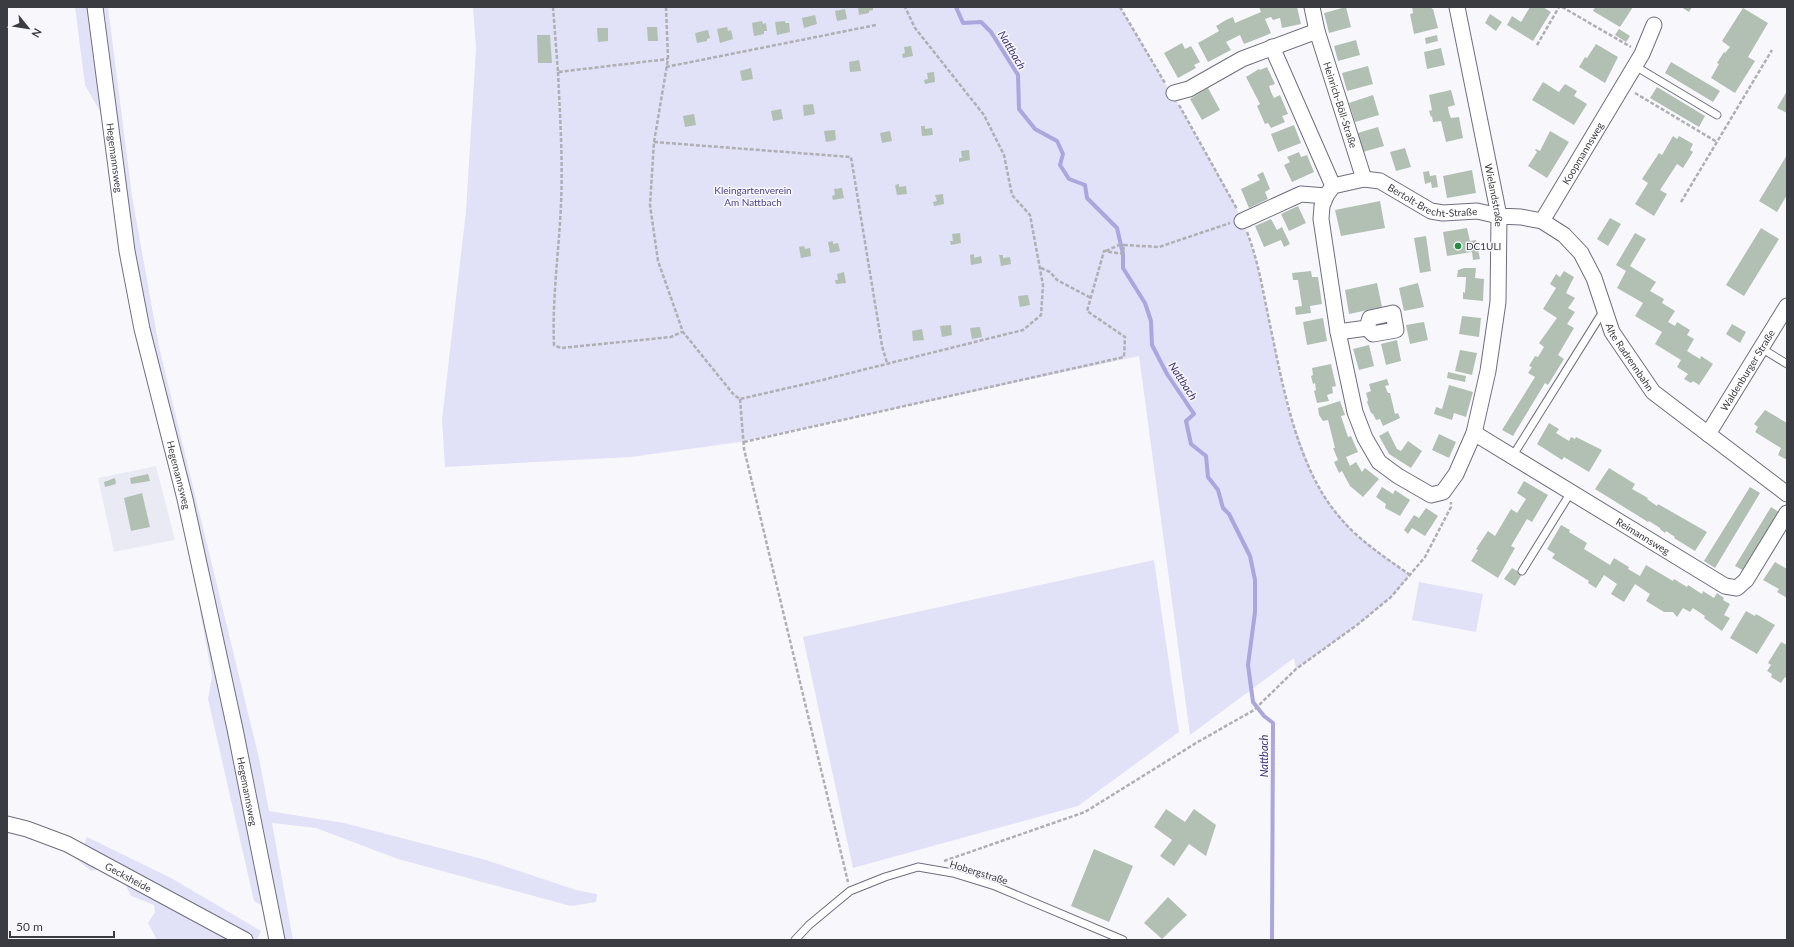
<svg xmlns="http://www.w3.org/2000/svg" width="1794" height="947" viewBox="0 0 1794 947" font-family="Lato,sans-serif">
<rect width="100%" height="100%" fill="#f8f8fc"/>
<polygon fill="#eaeaf4" points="156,466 175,540 114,552 98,478"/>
<g fill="#e1e1f7">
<polygon points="75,7 108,7 132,196 159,347 259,758 269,811 344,823 486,860 576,890 597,894 596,902 571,906 398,859 316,828 272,823 293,940 282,940 278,915 254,901 208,699 212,676 200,611 208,592 149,340 102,115 85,85"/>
<polygon points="473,7 1120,7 1166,85 1174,93 1178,104 1234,203 1249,238 1257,264 1287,406 1315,481 1329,503 1356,535 1410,575 1391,597 1357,625 1296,669 1294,658 1190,735 1139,356 740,442 631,457 445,467 442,420 466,211 476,49"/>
<polygon points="1154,560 1179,732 1078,806 853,868 803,637"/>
<polygon points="1419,582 1483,594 1476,632 1412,620"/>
<polygon points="87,837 171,878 261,931 257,940 157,940 148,923 155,912 154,905 131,896 126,886 130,874 116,865 91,871 78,860"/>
</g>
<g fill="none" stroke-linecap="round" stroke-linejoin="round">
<polyline stroke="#aaa6de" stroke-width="4" points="956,7 963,23 981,22 991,32 1018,75 1019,109 1035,129 1057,141 1063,154 1060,165 1069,179 1085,185 1087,198 1117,228 1123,254 1123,268 1145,303 1151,321 1152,345 1167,374 1194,414 1186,421 1191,444 1206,456 1208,477 1218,490 1223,508 1229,514 1250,556 1255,580 1255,612 1248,665 1253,702 1264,716 1273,723 1272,940"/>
</g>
<g fill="#b1c0b3">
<polygon points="858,7 873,7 873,10 869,11 869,13 859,15"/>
<polygon points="1259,7 1297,7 1301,24 1282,28 1280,18 1273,20 1271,17 1265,19 1271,33 1267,35 1244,44 1240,35 1226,42 1231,50 1208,62 1198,43 1219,31 1216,26 1226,20 1233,17 1235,23 1261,12"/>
<polygon points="1346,7 1351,27 1329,33 1324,13"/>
<polygon points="1412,7 1431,7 1432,9 1433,9 1438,28 1414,34 1410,14 1413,13"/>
<polygon points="1530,7 1543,7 1551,12 1533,41 1507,25 1512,16 1521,22"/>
<polygon points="1595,7 1611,8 1633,7 1620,27 1593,11"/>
<polygon points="1681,7 1692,7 1689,12"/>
<polygon points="1743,8 1768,23 1748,57 1755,61 1735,93 1711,78 1719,64 1717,63 1724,52 1725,53 1730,47 1722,41"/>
<polygon points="845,9 847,19 837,21 835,11"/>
<polygon points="1490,14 1502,22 1496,31 1485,23"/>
<polygon points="815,15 817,24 804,28 802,18"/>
<polygon points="762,21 763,24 766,23 767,31 764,31 764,34 754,36 752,23"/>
<polygon points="785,21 785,23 789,23 790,32 777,35 775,22"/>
<polygon points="647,27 657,27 658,41 648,41"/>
<polygon points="727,27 728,31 731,30 733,39 720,43 717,29"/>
<polygon points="597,28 608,28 608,41 598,42"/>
<polygon points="1619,29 1630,36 1626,42 1615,35"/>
<polygon points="708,30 710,38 707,39 707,41 697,43 695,33"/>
<polygon points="537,35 550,35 552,63 538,63"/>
<polygon points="1437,35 1438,41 1426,44 1425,38"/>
<polygon points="1356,40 1360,55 1338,61 1334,46"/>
<polygon points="1182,43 1185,49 1191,46 1200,62 1194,65 1196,68 1178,78 1164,53"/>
<polygon points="1596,44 1618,57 1605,83 1579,67 1585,57 1587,58"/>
<polygon points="911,46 913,56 903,58 902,54 905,53 904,47"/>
<polygon points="1441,48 1445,65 1427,69 1424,52"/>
<polygon points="859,60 861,71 850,72 849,62"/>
<polygon points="1671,62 1720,91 1713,102 1665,73"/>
<polygon points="1368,66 1373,84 1347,91 1342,73"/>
<polygon points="1267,67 1275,84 1269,86 1271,92 1274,98 1280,95 1288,114 1282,116 1285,122 1271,128 1268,123 1265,124 1257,106 1260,104 1246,77 1259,69 1260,70"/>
<polygon points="751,68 753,79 742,81 740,71"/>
<polygon points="934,72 935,82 925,84 924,80 928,79 927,73"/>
<polygon points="1543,82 1559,92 1565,84 1577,91 1574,96 1587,104 1574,125 1532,100"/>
<polygon points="1657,87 1705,116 1699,127 1650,98"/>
<polygon points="1208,88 1220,110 1202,120 1190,99"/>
<polygon points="1451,90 1455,105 1448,107 1449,113 1451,118 1459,117 1463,138 1446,142 1441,121 1433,122 1432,116 1431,117 1429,111 1432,110 1429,95"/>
<polygon points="1787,91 1787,113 1777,108"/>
<polygon points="1373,95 1379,115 1355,122 1349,103"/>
<polygon points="813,104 815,114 804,116 803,105"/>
<polygon points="781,109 783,119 773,121 771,111"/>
<polygon points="694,114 696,125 685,127 683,116"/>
<polygon points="1294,125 1301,143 1278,152 1271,134"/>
<polygon points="921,126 925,126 925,129 932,128 933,135 922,136"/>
<polygon points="1378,127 1384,146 1363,152 1358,133"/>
<polygon points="835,130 836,140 826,142 824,131"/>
<polygon points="890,131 892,141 882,143 880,133"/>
<polygon points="1550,131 1569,142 1547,178 1528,166 1537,152 1535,150 1536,149 1540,151"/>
<polygon points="1673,136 1677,139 1679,136 1693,144 1690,150 1693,152 1683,168 1677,164 1660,190 1667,194 1654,216 1635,204 1648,183 1642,179 1659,153 1662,155"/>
<polygon points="1405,148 1411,167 1396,171 1390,152"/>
<polygon points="969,150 970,160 959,162 959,158 962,158 961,151"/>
<polygon points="1299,152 1301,157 1307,155 1314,172 1292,182 1284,165 1290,162 1287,157"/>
<polygon points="1787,155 1787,195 1777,212 1759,201"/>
<polygon points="1472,170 1476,193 1447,198 1443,176"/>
<polygon points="1429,171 1430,176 1436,175 1438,187 1432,188 1431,182 1425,184 1423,172"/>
<polygon points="1263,172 1270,189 1265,192 1268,199 1249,208 1241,189 1260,180 1257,175"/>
<polygon points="899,184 899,187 906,186 907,194 897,195 895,185"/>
<polygon points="842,188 844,198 833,200 832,196 835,195 834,189"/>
<polygon points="943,194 944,204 934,206 933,202 937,201 935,195"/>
<polygon points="1380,201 1385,228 1341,236 1335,210"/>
<polygon points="1298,206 1306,223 1289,231 1281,214"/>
<polygon points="1610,218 1621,224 1608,246 1597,239"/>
<polygon points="1271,219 1277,230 1282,227 1290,244 1284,247 1281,240 1264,247 1255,226"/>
<polygon points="1467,228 1470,241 1476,240 1480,259 1473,260 1472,252 1447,256 1443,232"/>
<polygon points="1761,228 1779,239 1744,296 1726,285"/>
<polygon points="960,233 961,243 951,245 950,241 953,241 952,234"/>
<polygon points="1635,233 1646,239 1630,266 1656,282 1650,291 1664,299 1662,303 1675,311 1668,322 1675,326 1677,322 1690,330 1687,335 1694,339 1687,351 1700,359 1701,356 1713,364 1699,385 1693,381 1691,383 1684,379 1688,374 1677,367 1681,360 1655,344 1662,332 1635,316 1643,303 1617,288 1626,271 1616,265"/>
<polygon points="1426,236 1431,271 1420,273 1414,238"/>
<polygon points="833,241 833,244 838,243 840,251 830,253 828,242"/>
<polygon points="804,246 805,249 810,248 811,256 801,258 799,247"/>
<polygon points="974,254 974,258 981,256 982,263 971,265 970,255"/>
<polygon points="999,255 1003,255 1003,258 1010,257 1011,264 1001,266"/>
<polygon points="1464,268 1476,268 1475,278 1484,279 1483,301 1463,299 1463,292 1465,293 1466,277 1457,277 1458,270"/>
<polygon points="1311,271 1312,277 1318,277 1322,304 1310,306 1311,313 1296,315 1295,307 1302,306 1298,280 1293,280 1292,273"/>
<polygon points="1564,271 1574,277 1566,293 1575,298 1568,308 1575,312 1567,324 1574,328 1558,355 1564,359 1548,385 1545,383 1513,436 1502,430 1535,377 1528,373 1532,367 1529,366 1535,356 1538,357 1544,347 1539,343 1557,318 1543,309 1556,288 1550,284 1556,274 1560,277"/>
<polygon points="844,272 846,283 836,284 835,280 838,280 837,274"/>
<polygon points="1377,283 1382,307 1349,314 1345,290"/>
<polygon points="1418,283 1424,307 1404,311 1399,288"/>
<polygon points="1028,295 1030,305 1020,307 1018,296"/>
<polygon points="1462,316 1481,318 1479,337 1459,334"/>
<polygon points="1323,318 1327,341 1307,345 1303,322"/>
<polygon points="1424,322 1428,340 1410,344 1406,325"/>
<polygon points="1732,324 1746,332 1740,343 1726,334"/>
<polygon points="951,325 952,335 942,337 940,326"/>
<polygon points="980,327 982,337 972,339 970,328"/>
<polygon points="922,329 924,340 913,341 912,331"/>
<polygon points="1397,340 1401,361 1386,365 1381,344"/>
<polygon points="1369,345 1374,366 1359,370 1353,349"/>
<polygon points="1460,350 1477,353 1472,375 1455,371"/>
<polygon points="1331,364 1336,386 1332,387 1333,393 1327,395 1329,401 1317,403 1314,391 1316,390 1315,383 1313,384 1311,376 1313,375 1312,368"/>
<polygon points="1448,372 1466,376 1465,382 1447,378"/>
<polygon points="1387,379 1389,385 1385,386 1388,393 1390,393 1395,414 1398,413 1400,418 1383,426 1380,419 1376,420 1373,414 1371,413 1367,402 1368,400 1366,393 1371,391 1369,384"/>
<polygon points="1449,385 1473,392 1466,417 1454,413 1452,420 1434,414 1436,407 1442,409"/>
<polygon points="1340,401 1345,415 1341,416 1348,437 1351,436 1358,452 1346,457 1350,466 1356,462 1362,472 1365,468 1379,479 1363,497 1350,486 1342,471 1339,473 1334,462 1338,460 1333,448 1335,448 1328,420 1323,421 1319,415 1318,408"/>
<polygon points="1765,410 1787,423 1787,460 1778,455 1781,448 1755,432 1758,427 1754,424"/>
<polygon points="1549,423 1559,429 1556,433 1569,441 1571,437 1575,439 1576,437 1602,450 1589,472 1564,457 1562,460 1537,444"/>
<polygon points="1388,431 1397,449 1401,451 1408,441 1422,451 1411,468 1389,454 1379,436"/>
<polygon points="1439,434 1456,442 1449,458 1432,450"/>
<polygon points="1609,468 1635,484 1632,489 1648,498 1647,499 1657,506 1658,504 1707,532 1695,551 1674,538 1675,537 1666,531 1665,533 1660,529 1660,528 1649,521 1648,522 1595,489"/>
<polygon points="148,474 150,481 131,484 130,478"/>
<polygon points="115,478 116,484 105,487 104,482"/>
<polygon points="1524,481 1548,495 1532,522 1527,519 1511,546 1515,548 1498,578 1471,561 1478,550 1476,549 1488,531 1495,536 1511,509 1517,513 1526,499 1517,493"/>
<polygon points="1382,487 1393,494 1395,490 1410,500 1400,516 1385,508 1386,504 1376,497"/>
<polygon points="1750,487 1760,493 1715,568 1704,561"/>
<polygon points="142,493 150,527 131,531 124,498"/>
<polygon points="1771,507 1782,514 1746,572 1735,566"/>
<polygon points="1426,508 1438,516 1425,536 1412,528 1408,534 1404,530 1414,515 1419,518"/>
<polygon points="1561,525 1570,530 1569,532 1587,543 1584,549 1610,565 1614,558 1629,567 1628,569 1640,576 1646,565 1673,581 1674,579 1687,587 1688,585 1702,594 1703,591 1714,598 1717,593 1724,598 1723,600 1730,604 1724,615 1730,618 1722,631 1704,618 1705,616 1693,608 1690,612 1683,608 1677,617 1673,612 1664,612 1646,601 1650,594 1635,584 1624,602 1611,594 1617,584 1604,575 1596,588 1588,583 1589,581 1552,558 1555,554 1547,549"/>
<polygon points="1775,562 1787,569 1787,598 1777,592 1779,589 1763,580"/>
<polygon points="1512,568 1522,574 1515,586 1504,579"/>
<polygon points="1746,611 1755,616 1756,614 1775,625 1757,654 1730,638"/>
<polygon points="1781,642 1787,645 1787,679 1785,677 1781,683 1771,677 1772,674 1767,671 1771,665 1768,663"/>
<polygon points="1166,809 1185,822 1194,809 1216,825 1206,856 1189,844 1174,866 1160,856 1172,840 1154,827"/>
<polygon points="1094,849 1133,866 1109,922 1071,906"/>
<polygon points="1168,897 1187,915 1162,939 1144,923"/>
</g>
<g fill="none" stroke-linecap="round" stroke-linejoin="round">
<defs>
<g id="service">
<polyline points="1635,66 1717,115"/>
<polyline points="1761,348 1787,364"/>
<polyline points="1512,457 1604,310"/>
<polyline points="1522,571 1571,492"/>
<polyline points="795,940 809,925 850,891 885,877 918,867 953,873 995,886 1123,940"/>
</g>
<g id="minor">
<path id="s1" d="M95,7L127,251L142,329L185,499L235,729L277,940"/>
<path id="s2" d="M1312,7L1317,31L1364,179"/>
<path id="s3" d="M1457,7L1499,216L1498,302L1488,371L1474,433L1456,474L1443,492L1431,495L1398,476L1379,462L1365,438L1355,412L1338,332L1321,219L1322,206L1326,196L1333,186L1364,179L1380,181L1431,211L1443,213L1477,211L1499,216L1521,217L1542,221L1564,235L1581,253L1594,278L1612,332L1653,392L1787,494"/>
<polyline points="1272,47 1333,186"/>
<polyline points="1174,93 1189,89 1242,59 1317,31"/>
<polyline points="1242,221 1301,194 1326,196"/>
<path id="s4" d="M1542,221L1642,54L1654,25"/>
<polyline points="1338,332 1367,328 1370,318 1393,313 1396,330 1373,334 1367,328"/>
<path id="s5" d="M1474,433L1725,586L1737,588L1746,580L1787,513"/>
<path id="s6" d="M1708,434L1787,306"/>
<path id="s7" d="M7,824L27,829L67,844L245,940"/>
</g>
</defs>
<use href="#service" stroke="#6f6e7f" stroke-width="9"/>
<use href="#minor" stroke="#6f6e7f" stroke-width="17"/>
<g stroke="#afafb4" stroke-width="2.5" stroke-dasharray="4 2" stroke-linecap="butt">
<polyline points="553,7 558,72 668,59"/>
<polyline points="666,7 668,59 654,142 650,205 658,261 683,332 734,395 740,399 814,382 1023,330 1041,315 1043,285 1030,215 1012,195 1004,155 984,115 915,28 905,7"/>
<polyline points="1120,7 1165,83"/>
<polyline points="1562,7 1631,47"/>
<polyline points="1537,45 1559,7"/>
<polyline points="666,67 876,25"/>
<path d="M558,72C560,116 563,160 561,204C559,251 552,298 554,345L561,348L671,337L682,332"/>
<polyline points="1635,93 1717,142"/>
<polyline points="1179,105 1237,209"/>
<polyline points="654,142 851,157 882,346 887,363"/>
<polyline points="1681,202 1772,50"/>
<path d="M1247,232C1258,260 1263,291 1269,320C1283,385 1296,469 1342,520C1361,542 1386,558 1410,575"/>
<polyline points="1106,251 1119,245 1124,245"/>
<polyline points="1041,268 1050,272 1057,280 1091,298"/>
<polyline points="740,399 744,449 848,882"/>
<polyline points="744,442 1124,357 1125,337 1087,311 1104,251 1123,254 1124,245 1159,247 1230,223"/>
<polyline points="944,861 1085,812 1196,743 1254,710 1296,669 1357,625 1391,597 1425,557 1451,507 1451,502"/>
</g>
<use href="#service" stroke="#fff" stroke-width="7"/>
<use href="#minor" stroke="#fff" stroke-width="15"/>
</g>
<circle fill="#268d42" stroke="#f8f8fc" stroke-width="1.5" cx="1458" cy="246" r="4"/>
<g text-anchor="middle" stroke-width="3" stroke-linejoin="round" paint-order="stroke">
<g font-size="10" fill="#3b3b42" stroke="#f8f8fc">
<text dy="4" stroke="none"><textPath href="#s2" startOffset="102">Heinrich-Böll-Straße</textPath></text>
<text dy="4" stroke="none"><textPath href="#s4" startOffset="79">Koopmannsweg</textPath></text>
<text dy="4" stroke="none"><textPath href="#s1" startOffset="152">Hegemannsweg</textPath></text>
<text dy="4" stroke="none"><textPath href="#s3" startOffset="192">Wielandstraße</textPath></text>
<text dy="4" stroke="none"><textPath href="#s3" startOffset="967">Bertolt-Brecht-Straße</textPath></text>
<text dy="4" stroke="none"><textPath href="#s3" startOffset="1247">Alte Radrennbahn</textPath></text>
<text dy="4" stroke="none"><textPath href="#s6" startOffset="75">Waldenburger Straße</textPath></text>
<text dy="4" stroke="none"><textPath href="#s1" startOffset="476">Hegemannsweg</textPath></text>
<text dy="4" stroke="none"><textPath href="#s5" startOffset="198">Reimannsweg</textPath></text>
<text dy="4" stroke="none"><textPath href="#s1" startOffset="800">Hegemannsweg</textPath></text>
<text transform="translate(979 872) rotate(17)" y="4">Hobergstraße</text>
<text dy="4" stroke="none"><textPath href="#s7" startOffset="133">Gecksheide</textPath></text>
</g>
<g font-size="10" fill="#4e4589" stroke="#f8f8fc">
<text x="753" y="194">Kleingartenverein<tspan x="753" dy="12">Am Nattbach</tspan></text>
</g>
<g font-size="10" fill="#3b3b42" stroke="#f8f8fc" text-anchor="start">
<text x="1466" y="250">DC1ULI</text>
</g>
<g font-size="11" font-style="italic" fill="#3e3376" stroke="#f8f8fc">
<text transform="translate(1012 50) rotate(59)" y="4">Nattbach</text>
<text transform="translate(1183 381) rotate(57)" y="4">Nattbach</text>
<text transform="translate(1264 756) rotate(-90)" y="4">Nattbach</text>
</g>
</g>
<rect width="1794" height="947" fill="none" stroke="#3b3b42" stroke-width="16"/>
<g transform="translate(28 28) rotate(120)" stroke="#f8f8fc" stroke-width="3" paint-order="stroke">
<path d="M0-3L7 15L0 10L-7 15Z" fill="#3b3b42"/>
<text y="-6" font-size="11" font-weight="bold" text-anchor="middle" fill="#3b3b42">N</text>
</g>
<path d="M10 931v6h104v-6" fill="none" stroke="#3b3b42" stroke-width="2"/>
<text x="16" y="931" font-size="12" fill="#3b3b42" stroke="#f8f8fc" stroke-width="3" paint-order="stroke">50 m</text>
</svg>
